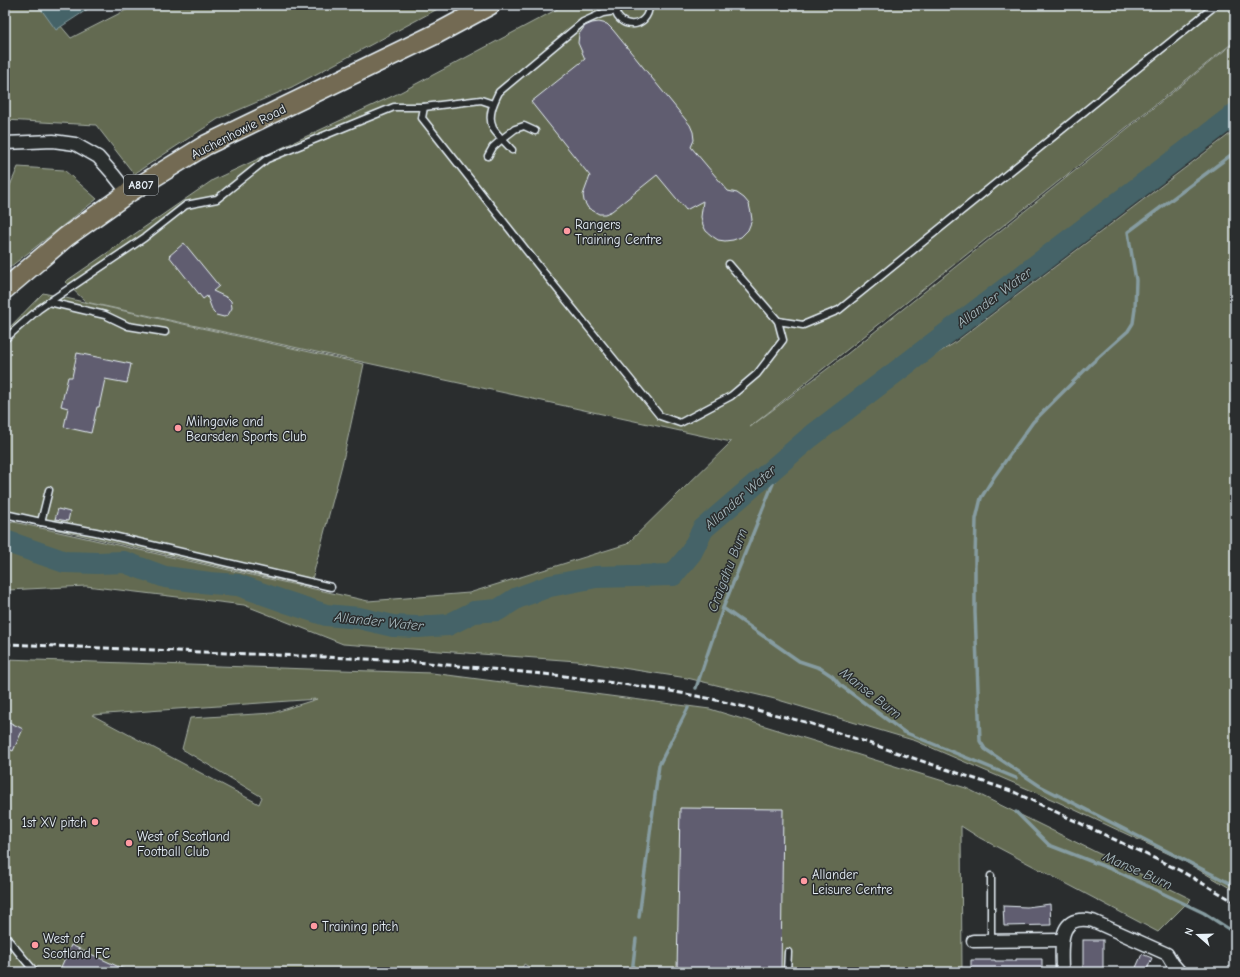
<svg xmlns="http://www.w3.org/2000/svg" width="1240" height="977" viewBox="0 0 1240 977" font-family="'Comic Neue',sans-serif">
<rect width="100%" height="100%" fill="#2a2d2e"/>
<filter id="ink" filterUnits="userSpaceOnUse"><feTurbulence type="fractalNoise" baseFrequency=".025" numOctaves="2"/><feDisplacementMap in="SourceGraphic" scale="8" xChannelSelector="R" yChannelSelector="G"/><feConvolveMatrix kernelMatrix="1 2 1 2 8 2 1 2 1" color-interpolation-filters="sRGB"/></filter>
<g filter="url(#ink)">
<g fill="#636b51" stroke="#a6aea4" fill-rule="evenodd">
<polygon points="5,5 43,5 71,38 136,5 445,5 292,87 218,119 134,174 96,125 5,120"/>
<polygon points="565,5 1235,5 1235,41 750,427 847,354 1235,42 1235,126 879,388 953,344 1235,130 1235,891 1184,861 1058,802 916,741 775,699 687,678 577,661 343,644 244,605 86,586 8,590 5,593 5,520 368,601 469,593 627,544 731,442 86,302 65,282 213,180 399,93"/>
<polygon points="18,167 64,170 97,199 5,271 5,197"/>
<polygon points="43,293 364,364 342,465 310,587 5,518 5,332"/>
<path d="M5,659L432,673L710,709L966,788L1191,899L1158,932L980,838L961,826L962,972H538L524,964L520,972H5ZM317,699L273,713L190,718L182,749L262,797L259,804L92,715Z"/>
</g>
<polygon fill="#456467" stroke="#869ca1" points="38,5 94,5 56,30"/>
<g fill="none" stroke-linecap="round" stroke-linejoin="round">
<g stroke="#869ca1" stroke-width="3.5">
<polyline points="1235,152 1128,232 1136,280 1135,309 1133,323 1128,331 1091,364 1033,422 994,477 981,498 976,519 975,559 975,612 980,741 985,749 1040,786 1235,886"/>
<polyline points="723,608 799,661 820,668 832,676 840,685 904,732 1016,778"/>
<polyline points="696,688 723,608 782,461"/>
<polyline points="1016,812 1049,845 1116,871 1204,913 1235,933"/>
<polyline points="639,917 659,765 688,708"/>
<polyline points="632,972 636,939"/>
</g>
<polyline stroke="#456467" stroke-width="22" points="5,541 65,562 97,563 124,562 165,577 210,583 238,585 283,601 326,615 359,618 393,626 418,627 448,625 474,612 498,610 517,598 550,586 596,577 673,575 691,553 703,529 809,438 1235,114"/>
</g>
<g fill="#615d6f" stroke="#e8f1f8">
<polygon points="599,22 607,24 613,30 690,125 693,132 694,140 691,147 728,191 737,193 744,198 749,204 751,213 752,220 748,230 741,237 733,240 725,241 718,240 712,236 706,231 703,225 701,217 703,201 686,210 657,175 612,211 605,214 599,214 588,208 584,201 583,195 590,176 531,102 585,59 578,43 579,34 585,26 592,23"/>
<polygon points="184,243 219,286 213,291 228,298 231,301 232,308 228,315 224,317 216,315 213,312 207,296 203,299 169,256"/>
<polygon points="77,353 131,364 127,383 105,379 99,407 97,407 91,433 64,427 68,408 61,406 68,377 72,377"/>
<polygon points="58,509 70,512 68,521 55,519"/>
<polygon points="5,720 23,729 13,751 5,747"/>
<polygon points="680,808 783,809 781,972 677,972"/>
<polygon points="1050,904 1051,925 1004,926 1003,906 1027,907"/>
<rect x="1083" y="940" width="20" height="32"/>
<polygon points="71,945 130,972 72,972 61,967"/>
<polygon points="1142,954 1152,958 1146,972 1134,972"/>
<polygon points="1016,959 1042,959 1042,972 971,972 971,960 995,960 995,961 1016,961"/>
</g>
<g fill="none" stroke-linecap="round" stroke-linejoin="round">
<defs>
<g id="service">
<path d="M615,5C614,30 649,31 649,5"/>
<polyline points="649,5 659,5"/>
<polyline points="424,107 422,118 541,269 660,416 680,423 731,396 757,374 783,340 778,321 803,325 839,310 1216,5"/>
<path d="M512,150C507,144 496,134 493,128C487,116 494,102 499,92L583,22L603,13L616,11"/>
<polyline points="488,156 493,147 502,139 515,129 524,126 535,131"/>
<polyline points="729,264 778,321"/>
<polyline points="49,302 144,238 186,205 217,199 267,159 394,107 424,107 481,100 493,104"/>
<polyline points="5,339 39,309 49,302 105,315 128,326 165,332"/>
<polyline points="5,514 41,522 49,490"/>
<polyline points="41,522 96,532 331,587"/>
<polyline points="991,876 991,940"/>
<polyline points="5,936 35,972"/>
<polyline points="787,972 788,952"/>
</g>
<g id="minor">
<polyline points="5,143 53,141 75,144 98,157 113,174 128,193"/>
<polyline points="973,941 1062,940"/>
<path d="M1062,972C1062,947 1056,913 1093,921L1167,954L1173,964L1180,972"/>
</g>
<polyline id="primary" points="5,289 66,237 128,193 206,145 438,33 490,5"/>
</defs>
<use href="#service" stroke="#e8f1f8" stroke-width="9"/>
<use href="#minor" stroke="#e8f1f8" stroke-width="15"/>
<use href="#primary" stroke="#e8f1f8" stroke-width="22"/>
<use href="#service" stroke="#2a2d2e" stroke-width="6"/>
<use href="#minor" stroke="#2a2d2e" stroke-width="12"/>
<use href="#primary" stroke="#736b52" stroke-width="19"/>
<polyline stroke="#e8f1f8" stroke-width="3" stroke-dasharray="6 3" stroke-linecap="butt" points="5,644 349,658 417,662 564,676 665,690 712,699 809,723 1014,792 1179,870 1235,902"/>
</g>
</g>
<g fill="#ff9aa2" stroke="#2a2d2e" stroke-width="1.5">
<circle cx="567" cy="231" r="4"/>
<circle cx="178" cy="428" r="4"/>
<circle cx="95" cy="822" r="4"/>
<circle cx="129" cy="843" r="4"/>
<circle cx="804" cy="881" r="4"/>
<circle cx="314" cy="926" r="4"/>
<circle cx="35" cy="945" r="4"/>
</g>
<g text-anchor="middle" stroke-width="3" stroke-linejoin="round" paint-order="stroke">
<rect fill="#2a2d2e" stroke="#afb6bb" stroke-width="1" x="124" y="175" width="34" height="20" rx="3"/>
<g font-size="12" font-weight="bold" fill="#e8f1f8">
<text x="141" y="189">A807</text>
</g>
<g font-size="13" fill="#e8f1f8" stroke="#2a2d2e">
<text transform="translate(238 131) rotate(-27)" y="5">Auchenhowie Road</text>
</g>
<g font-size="13" fill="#e8f1f8" stroke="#2a2d2e" text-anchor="start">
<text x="575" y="229">Rangers<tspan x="575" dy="15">Training Centre</tspan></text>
<text x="186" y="426">Milngavie and<tspan x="186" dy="15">Bearsden Sports Club</tspan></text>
<text x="87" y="827" text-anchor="end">1st XV pitch</text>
<text x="137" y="841">West of Scotland<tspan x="137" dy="15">Football Club</tspan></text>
<text x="812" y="879">Allander<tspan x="812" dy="15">Leisure Centre</tspan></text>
<text x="322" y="931">Training pitch</text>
<text x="43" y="943">West of<tspan x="43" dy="15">Scotland FC</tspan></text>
</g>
<g font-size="14" font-style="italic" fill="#a7b9be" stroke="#2a2d2e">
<text transform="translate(994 297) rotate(-37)" y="5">Allander Water</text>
<text transform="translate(740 497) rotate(-41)" y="5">Allander Water</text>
<text transform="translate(727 570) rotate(-69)" y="5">Craigdhu Burn</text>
<text transform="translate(379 621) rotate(6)" y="5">Allander Water</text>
<text transform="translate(871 693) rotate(38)" y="5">Manse Burn</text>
<text transform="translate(1138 870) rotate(24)" y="5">Manse Burn</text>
</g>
</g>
<rect width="1240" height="977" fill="none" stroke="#2a2d2e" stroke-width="20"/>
<rect x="10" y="10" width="1220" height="957" fill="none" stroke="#e8f1f8" stroke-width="1.5" filter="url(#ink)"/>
<g transform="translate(1198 935) rotate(290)" stroke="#2a2d2e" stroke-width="3" paint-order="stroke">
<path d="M0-3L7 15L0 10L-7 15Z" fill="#e8f1f8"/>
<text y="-6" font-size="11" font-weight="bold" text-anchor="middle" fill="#e8f1f8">N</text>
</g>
</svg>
